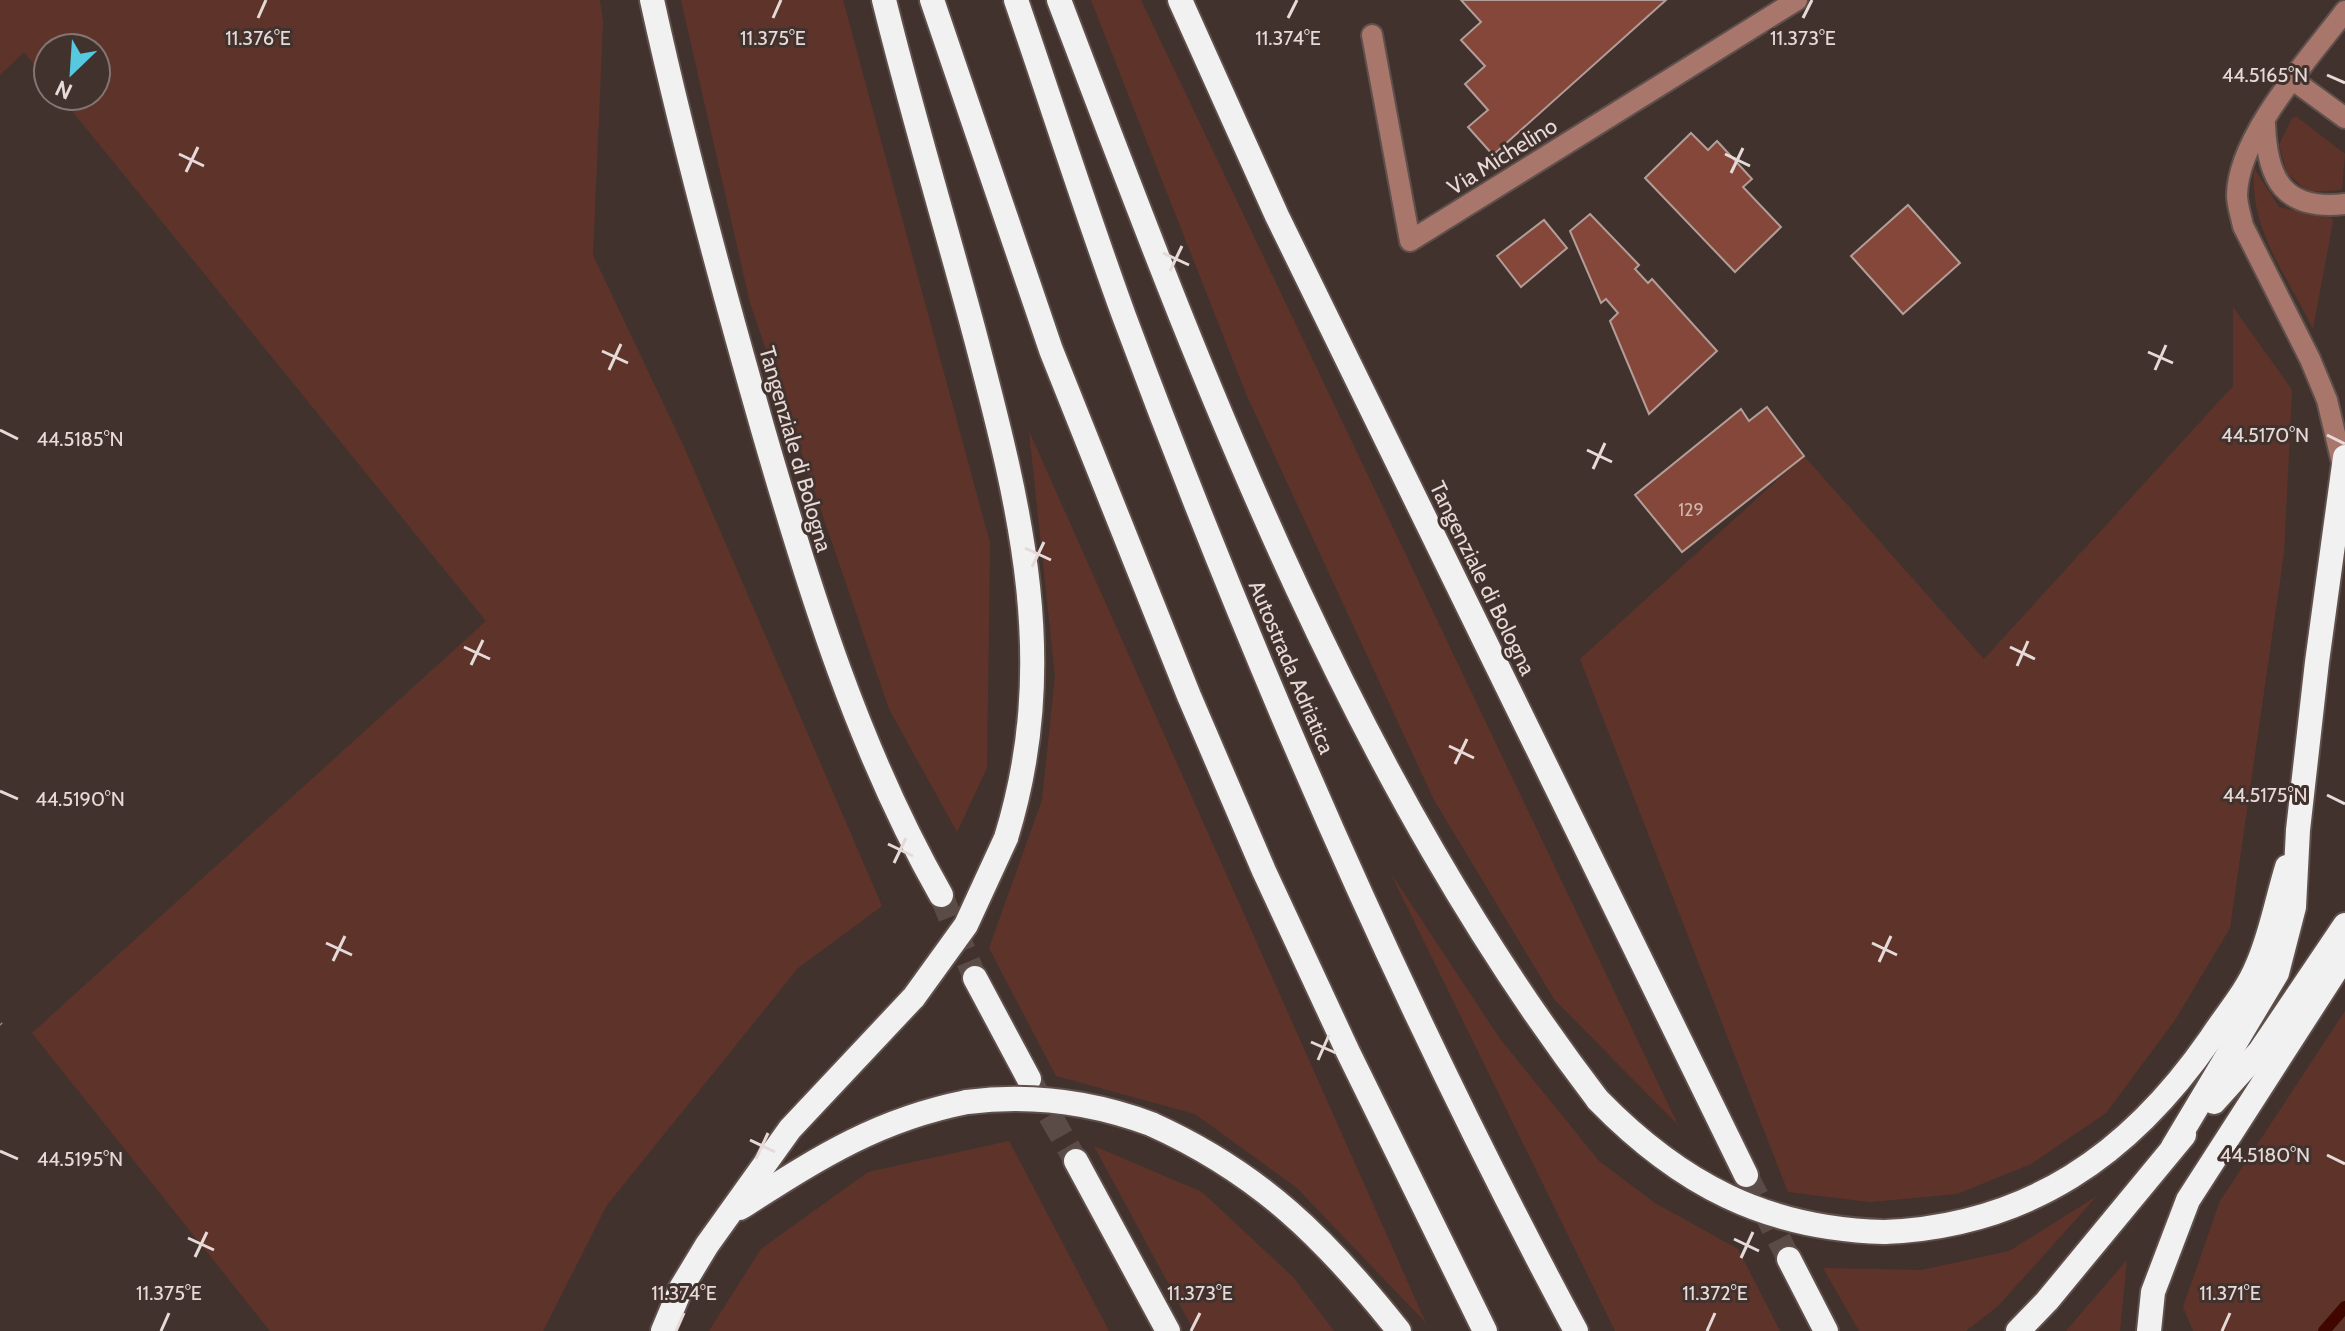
<svg xmlns="http://www.w3.org/2000/svg" width="2345" height="1331" viewBox="0 0 2345 1331" font-family="Cabin,sans-serif">
<rect width="100%" height="100%" fill="#42322e"/>
<g fill="#5e342a">
<polygon points="0,0 600,0 603,23 593,255 684,447 882,906 798,968 607,1205 543,1331 270,1331 32,1033 486,621 60,96 96,96 96,48 48,48 48,81 24,52 0,75"/>
<polygon points="681,0 843,0 990,543 987,768 957,832 889,709 750,303"/>
<polygon points="1091,0 1141,0 1678,1125 1554,999 1434,800 1247,396"/>
<polygon points="2297,117 2345,154 2342,190 2308,192 2287,173 2279,145 2292,118"/>
<path d="M2254,168L2279,207L2332,218L2333,222L2313,329C2287,275 2249,230 2254,168Z"/>
<polygon points="2233,307 2292,390 2284,553 2230,928 2175,1020 2106,1113 2031,1164 1957,1194 1870,1202 1788,1192 1580,659 1804,456 1984,659 2233,386"/>
<polygon points="1029,431 1426,1323 1297,1188 1195,1114 1056,1076 989,948 1042,800 1055,676"/>
<polygon points="1390,872 1500,1039 1599,1161 1655,1203 1738,1249 1780,1331 1615,1331"/>
<polygon points="2345,1011 2345,1331 2193,1331 2183,1307 2220,1201"/>
<polygon points="1009,1141 1109,1331 709,1331 761,1249 868,1172"/>
<polygon points="1094,1146 1202,1192 1293,1277 1334,1331 1194,1331"/>
<polygon points="2097,1196 1998,1306 1966,1331 1859,1331 1823,1268 1921,1270 2009,1251"/>
<polygon points="2127,1260 2120,1331 2066,1331"/>
</g>
<g fill="none" stroke-linecap="round" stroke-linejoin="round">
<polyline stroke="#3f0700" stroke-width="12" points="2324,1331 2345,1307"/>
</g>
<g fill="#844739" stroke="#b29e99" stroke-width="2">
<polygon points="1461,0 1666,0 1493,155 1468,127 1488,110 1465,84 1485,66 1461,40 1481,22"/>
<polygon points="1691,133 1708,150 1717,141 1752,179 1743,187 1781,227 1735,272 1645,178"/>
<polygon points="1908,205 1960,263 1903,314 1851,256"/>
<polygon points="1590,214 1639,265 1635,269 1648,283 1652,279 1717,351 1649,414 1610,321 1618,313 1606,299 1601,303 1570,231"/>
<polygon points="1544,220 1567,248 1521,287 1497,256"/>
<polygon points="1767,407 1804,456 1682,552 1635,495 1741,409 1749,421"/>
</g>
<g fill="none" stroke-linecap="round" stroke-linejoin="round">
<g stroke="#5a4b47" stroke-width="24" stroke-dasharray="24 12" stroke-linecap="butt">
<polyline points="941,895 975,978"/>
<polyline points="1032,1084 1076,1161"/>
<polyline points="1746,1175 1789,1259"/>
</g>
<defs>
<g id="minor">
<polyline points="1372,35 1410,241 1797,0"/>
<polyline points="2293,80 2345,118"/>
<path d="M2265,124C2267,180 2284,211 2345,204"/>
<path d="M2343,467L2327,400L2310,359L2243,226C2241,216 2237,205 2237,195C2238,135 2310,58 2345,11"/>
</g>
<g id="highway">
<path d="M652,0C684,146 723,290 764,433C810,592 859,751 941,895"/>
<path d="M884,0C912,114 946,226 976,339C1021,511 1060,663 1006,838"/>
<polyline points="932,0 1051,350 1189,696 1264,871 1348,1052 1485,1331"/>
<path d="M1016,0C1052,105 1086,212 1124,316C1253,663 1401,1005 1576,1331"/>
<path d="M1059,0C1204,382 1348,773 1598,1100"/>
<polyline points="1180,0 1277,216 1746,1175"/>
<polyline points="975,978 1029,1079"/>
<polyline points="2214,1102 2260,1051 2345,925"/>
<path d="M1151,1124C1260,1173 1326,1239 1399,1331"/>
<polyline points="2173,1147 2277,973 2294,907 2298,830 2317,662 2345,457"/>
<polyline points="1076,1161 1168,1331"/>
<path d="M740,1208C817,1159 876,1120 967,1102"/>
<path d="M1884,1232C2028,1226 2130,1155 2211,1038C2226,1015 2247,991 2257,966C2271,935 2277,899 2287,867"/>
<polyline points="1789,1259 1826,1331"/>
<polyline points="663,1331 681,1288 707,1245 790,1129 914,997"/>
<polyline points="2018,1331 2047,1301 2184,1135"/>
<polyline points="2149,1331 2153,1292 2188,1200 2345,956"/>
</g>
</defs>
<use href="#minor" stroke="#5f504c" stroke-width="24"/>
<use href="#highway" stroke="#5f504c" stroke-width="28"/>
<polyline stroke="#978986" stroke-width="5" stroke-dasharray="6 6" stroke-linecap="butt" points="0,1024 1,1025"/>
<use href="#minor" stroke="#a8766b" stroke-width="20"/>
<use href="#highway" stroke="#f1f1f1" stroke-width="24"/>
<defs>
<g id="highway-bridge">
<polyline points="914,997 966,925 1006,838"/>
<path d="M1598,1100C1680,1184 1766,1229 1884,1232"/>
<path d="M967,1102C1029,1094 1092,1102 1151,1124"/>
</g>
</defs>
<use href="#highway-bridge" stroke="#5f504c" stroke-width="28" stroke-linecap="butt"/>
<use href="#highway-bridge" stroke="#f1f1f1" stroke-width="24"/>
</g>
<path fill="none" stroke="#e5dad7" stroke-width="3" d="M258,18L266,0M773,18L781,0M1288,18L1297,0M1803,18L1812,0M2327,75L2345,83M179,154L204,166M1725,154L1750,166M186,172L198,147M1731,173L1743,148M1163,253L1189,265M1170,271L1182,246M602,351L628,363M2148,352L2173,363M609,370L621,344M2155,370L2166,345M0,430L18,439M2327,435L2345,444M1587,450L1612,462M1593,469L1605,443M1025,548L1051,560M1032,567L1044,542M464,647L490,659M2010,647L2035,659M471,665L483,640M2017,666L2028,641M1449,746L1474,758M1455,764L1467,739M0,791L18,799M2327,795L2345,804M888,844L913,856M894,863L906,838M326,943L352,955M1872,943L1897,955M333,961L345,936M1879,962L1891,936M1311,1042L1336,1053M1318,1060L1329,1035M750,1140L775,1152M0,1151L18,1159M2327,1155L2345,1164M756,1159L768,1133M188,1238L214,1250M1734,1239L1759,1251M195,1257L207,1232M1741,1258L1753,1232M161,1331L169,1313M676,1331L684,1313M1191,1331L1200,1313M1707,1331L1715,1313M2222,1331L2230,1313"/>
<g text-anchor="middle" stroke-width="6" stroke-linejoin="round" paint-order="stroke">
<g font-size="18" fill="#cdb5b0">
<text x="1691" y="516">129</text>
</g>
<g font-size="22" fill="#e5dad7" stroke="#42322e">
<text transform="translate(1502 156) rotate(-32)" y="8">Via Michelino</text>
<text transform="translate(796 449) rotate(74)" y="8">Tangenziale di Bologna</text>
<text transform="translate(1483 578) rotate(64)" y="8">Tangenziale di Bologna</text>
<text transform="translate(1292 667) rotate(67)" y="8">Autostrada Adriatica</text>
</g>
</g>
<g font-size="20" text-anchor="middle" fill="#e5dad7" stroke="#42322e" stroke-width="6" stroke-linejoin="round" paint-order="stroke">
<text x="773" y="45">11.375°E</text>
<text x="1288" y="45">11.374°E</text>
<text x="1803" y="45">11.373°E</text>
<text x="258" y="45">11.376°E</text>
<text x="2265" y="82">44.5165°N</text>
<text x="2265" y="442">44.5170°N</text>
<text x="80" y="446">44.5185°N</text>
<text x="2265" y="802">44.5175°N</text>
<text x="80" y="806">44.5190°N</text>
<text x="2265" y="1162">44.5180°N</text>
<text x="80" y="1166">44.5195°N</text>
<text x="169" y="1300">11.375°E</text>
<text x="684" y="1300">11.374°E</text>
<text x="1200" y="1300">11.373°E</text>
<text x="1715" y="1300">11.372°E</text>
<text x="2230" y="1300">11.371°E</text>
</g>
<g transform="translate(72 72) rotate(205)"><circle r="38" fill="#42322e" stroke="#837572" stroke-width="2"/>
<path d="M0-6L14 30L0 20L-14 30Z" fill="#56c9e1"/>
<text y="-12" font-size="22" font-weight="bold" text-anchor="middle" fill="#e5dad7">N</text>
</g>
</svg>
